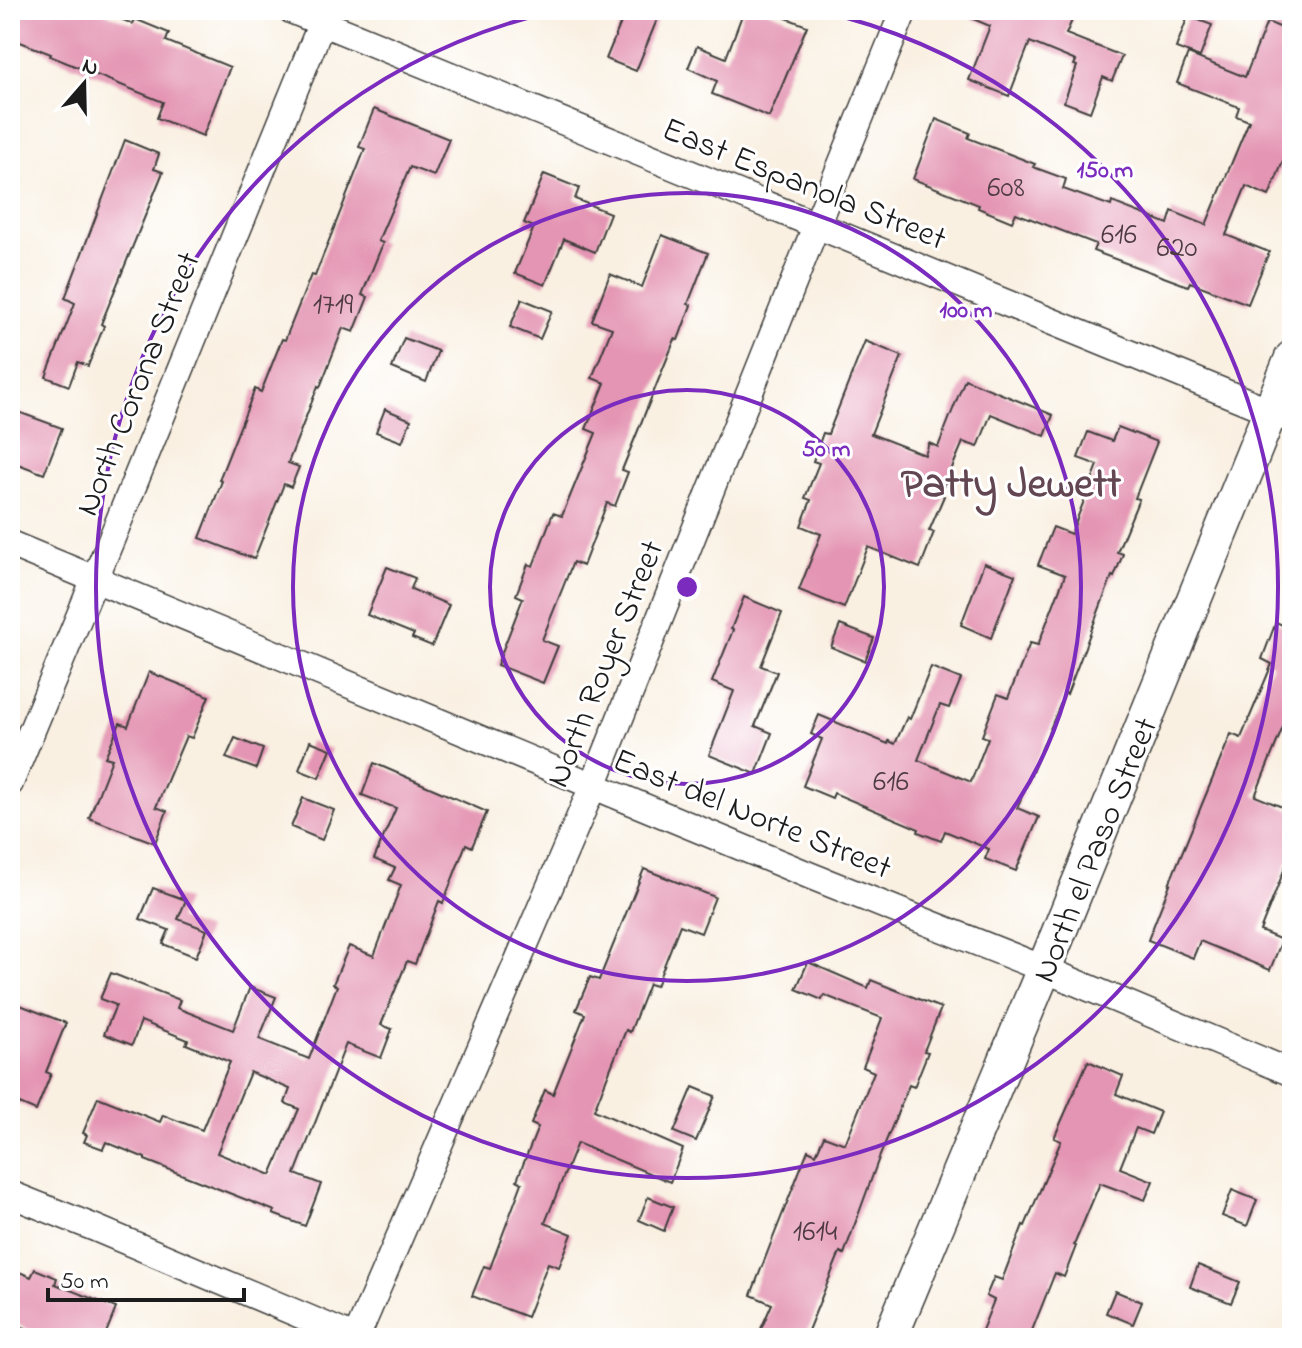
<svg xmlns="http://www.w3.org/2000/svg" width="1302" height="1348" viewBox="0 0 1302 1348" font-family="'Indie Flower',sans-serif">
<rect width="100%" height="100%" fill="#fff"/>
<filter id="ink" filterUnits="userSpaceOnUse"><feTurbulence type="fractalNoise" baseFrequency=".0125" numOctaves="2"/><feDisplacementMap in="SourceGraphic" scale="16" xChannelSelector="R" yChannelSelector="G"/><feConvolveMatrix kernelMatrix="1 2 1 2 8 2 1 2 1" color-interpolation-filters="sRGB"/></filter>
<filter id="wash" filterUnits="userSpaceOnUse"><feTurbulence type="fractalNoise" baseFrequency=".006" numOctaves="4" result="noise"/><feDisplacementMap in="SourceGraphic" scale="32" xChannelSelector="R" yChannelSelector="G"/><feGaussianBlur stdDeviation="1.8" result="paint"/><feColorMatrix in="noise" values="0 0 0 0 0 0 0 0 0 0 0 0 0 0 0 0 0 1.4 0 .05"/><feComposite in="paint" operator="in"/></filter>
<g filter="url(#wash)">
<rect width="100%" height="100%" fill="#f9f0e2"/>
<g id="blocks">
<g fill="#e495b3" fill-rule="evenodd">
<polygon points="10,10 98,10 133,24 135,19 169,33 166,41 230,67 203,136 157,118 163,102 50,56 51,54 10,38"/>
<polygon points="626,10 661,10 636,71 606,59"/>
<polygon points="744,10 766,10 807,26 769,117 712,94 717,81 688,68 697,46 726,58"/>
<polygon points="952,10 1052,10 1073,18 1066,34 1122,56 1112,81 1103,77 1090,112 1064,102 1077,66 1074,65 1076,61 1030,42 1009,96 969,80 990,26"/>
<polygon points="1188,16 1212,25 1200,57 1176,48"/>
<polygon points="1267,22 1292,32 1292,139 1269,196 1246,186 1226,235 1269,252 1248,304 1190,282 1188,286 1093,251 1096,244 1016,213 1012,222 978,208 979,205 913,179 936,119 970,133 968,138 1035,164 1033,167 1066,179 1063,189 1111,206 1112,202 1168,224 1172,211 1206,225 1249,121 1236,116 1239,107 1177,83 1188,54 1245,77"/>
<polygon points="374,109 449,139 434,176 410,167 378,241 383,243 362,295 368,297 354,332 343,328 320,387 318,386 288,463 299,467 291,487 284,484 254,559 200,538 222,481 219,480 255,389 261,392 282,339 285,340 311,275 315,276 365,149 359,147"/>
<polygon points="125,140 159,154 154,169 163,172 101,324 104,326 88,366 78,362 69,386 46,377 75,303 65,298"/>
<polygon points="544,174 579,188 575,199 610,213 595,252 564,239 545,285 515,273 534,227 524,223"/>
<polygon points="662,235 708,253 688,304 691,305 678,340 675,339 622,470 628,472 615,506 607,503 583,566 573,562 542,640 558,646 543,683 497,665 523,598 516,595 528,564 533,566 553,513 562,516 596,433 586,429 605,383 592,378 612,328 592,321 610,274 642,287"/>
<polygon points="522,299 552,311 540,339 510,327"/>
<polygon points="404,338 438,351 426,382 392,368"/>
<polygon points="865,341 902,356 871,434 925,455 929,443 938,447 965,379 1053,415 1045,436 991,414 978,447 963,442 941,494 944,496 929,531 934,532 920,568 868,547 844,608 799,590 821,534 801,526 811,500 805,498 819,463 813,461 823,433 828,434"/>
<polygon points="10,409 62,428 44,474 10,461"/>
<polygon points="385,409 411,420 402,442 376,432"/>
<polygon points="1118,427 1157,442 1135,498 1139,499 1117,552 1123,554 1114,577 1112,576 1067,694 1065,693 1017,808 1039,817 1016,871 985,859 989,849 945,831 941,841 918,832 919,829 834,793 832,798 803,786 822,739 811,734 819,715 888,744 889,741 895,744 907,717 910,719 931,667 961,679 949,708 940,705 918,760 971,782 988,738 982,736 998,694 1008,698 1030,643 1038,645 1065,575 1038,565 1053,527 1071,534 1098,465 1078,458 1088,432 1112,441"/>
<polygon points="984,563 1015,575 991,638 961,625"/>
<polygon points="387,567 415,578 411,589 449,605 432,646 412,638 414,634 367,615"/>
<polygon points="744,597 782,613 761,666 777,672 755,726 772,733 756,774 709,755 734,691 712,682 733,630 731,629"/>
<polygon points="1291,617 1292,705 1255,796 1292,811 1292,850 1260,931 1282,940 1270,970 1200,941 1193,958 1148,940 1170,884 1169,884 1231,734 1241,738 1272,664 1262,659 1276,622 1287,627"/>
<polygon points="840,625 874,638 865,661 831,647"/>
<polygon points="149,672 209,696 192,738 186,736 156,807 167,811 155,843 89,818 112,759 105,757 120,723 128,726"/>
<polygon points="235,738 263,749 256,769 226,758"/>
<polygon points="310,741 331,749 319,778 299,770"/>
<path d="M374,763L487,812L472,847L466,844L443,903L439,901L415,964L407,961L381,1025L392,1029L381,1058L346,1044L295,1174L321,1184L305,1226L273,1214L275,1211L145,1160V1158L106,1142L103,1149L84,1142L87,1135L83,1133L98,1097L160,1122L163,1115L202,1130L230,1062L186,1044L188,1040L141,1021L132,1045L104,1034L116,1005L100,999L111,973L180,1000L177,1008L233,1030L250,987L276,997L259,1039L309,1059L337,986L333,984L349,946L374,956L401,885L389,880L395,868L374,859L396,808L362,795ZM250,1072L290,1089L285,1103L299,1109L271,1175L217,1153Z"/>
<polygon points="303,798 334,810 322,840 291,827"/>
<polygon points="644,869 715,897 701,933 680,925 656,986 649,984 630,1032 626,1030 594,1110 683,1149 670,1182 577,1143 545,1223 572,1234 559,1267 548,1263 527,1317 472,1296 484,1266 490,1268 522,1183 517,1180 538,1127 531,1124 545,1090 553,1094 585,1014 576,1010 590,977 599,980"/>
<polygon points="153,888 186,900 178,919 207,930 196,957 163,944 169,930 140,919"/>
<polygon points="808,962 868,988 871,980 941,1008 924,1051 928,1052 914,1087 909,1085 879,1158 844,1254 840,1252 805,1338 757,1338 772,1304 751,1295 771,1243 808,1150 816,1154 824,1136 845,1144 874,1072 863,1067 882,1018 824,995 822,1000 796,989"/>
<polygon points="10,1001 66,1023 46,1072 51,1074 36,1111 10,1100"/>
<polygon points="1088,1061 1123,1076 1116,1094 1160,1112 1151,1134 1136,1128 1120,1168 1153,1181 1145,1200 1100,1183 1074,1245 1076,1246 1064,1277 1055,1273 1029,1338 979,1338 994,1300 986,1296 994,1277 1002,1280 1023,1225 1025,1226 1061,1141 1054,1138"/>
<polygon points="693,1087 715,1096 696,1141 674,1132"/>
<polygon points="1232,1190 1257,1200 1247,1226 1222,1216"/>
<polygon points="648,1197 673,1207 664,1231 639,1220"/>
<polygon points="1198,1265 1240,1282 1231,1303 1190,1287"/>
<polygon points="10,1268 31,1277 35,1269 57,1278 55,1284 116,1308 104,1338 50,1338 10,1322"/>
<polygon points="1115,1291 1142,1302 1133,1324 1106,1313"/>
</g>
</g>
</g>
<g filter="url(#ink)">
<use href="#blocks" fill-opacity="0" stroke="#3d3c3a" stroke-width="2"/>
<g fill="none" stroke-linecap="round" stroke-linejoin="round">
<defs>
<g id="minor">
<polyline points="291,10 1292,420"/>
<polyline points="10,544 811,876 1044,969 1292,1073"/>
<polyline points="10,783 116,528 327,10"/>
<polyline points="10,1194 95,1228 355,1338"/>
<polyline points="356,1338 593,786 816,226 904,10"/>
</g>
<polyline id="tertiary" points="890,1338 1044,969 1292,358"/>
</defs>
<use href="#minor" stroke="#3d3c3a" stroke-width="29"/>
<use href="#tertiary" stroke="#3d3c3a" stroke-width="37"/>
<use href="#minor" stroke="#fff" stroke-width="26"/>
<use href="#tertiary" stroke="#fff" stroke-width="34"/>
</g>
</g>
<g fill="none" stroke="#7b2cbf" stroke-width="4">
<circle cx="687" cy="587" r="197"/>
<circle cx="687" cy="587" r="394"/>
<path d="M815 10A591 591 0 1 1 559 10"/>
</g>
<g text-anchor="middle" stroke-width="6" stroke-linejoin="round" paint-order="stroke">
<g font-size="30" fill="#4e3a42">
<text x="1006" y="196">608</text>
<text x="1119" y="243">616</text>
<text x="1177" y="256">620</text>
<text x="333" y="313">1719</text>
<text x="891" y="790">616</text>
<text x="815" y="1240">1614</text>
</g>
<g font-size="34" fill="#1c1c1c" stroke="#fff">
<text transform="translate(805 182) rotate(22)" y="12">East Espanola Street</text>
<text transform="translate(136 383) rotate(-68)" y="12">North Corona Street</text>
<text transform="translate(603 663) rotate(-68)" y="12">North Royer Street</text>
<text transform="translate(753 812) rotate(22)" y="12">East del Norte Street</text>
<text transform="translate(1093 849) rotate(-68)" y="12">North el Paso Street</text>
</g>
<g font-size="42" font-weight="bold" fill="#624651" stroke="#fff">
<text x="1011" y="496">Patty Jewett</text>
</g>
</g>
<circle cx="687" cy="587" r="12" fill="#7b2cbf" stroke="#fff" stroke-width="4"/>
<g font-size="24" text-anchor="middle" font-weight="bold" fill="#7b2cbf" stroke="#fff" stroke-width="6" stroke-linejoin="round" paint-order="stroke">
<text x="1105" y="177">150 m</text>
<text x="966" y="317">100 m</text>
<text x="826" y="456">50 m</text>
</g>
<rect width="1302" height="1348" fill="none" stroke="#fff" stroke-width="40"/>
<g transform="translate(84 84) rotate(20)" stroke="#ffffff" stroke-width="6" paint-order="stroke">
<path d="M0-6L14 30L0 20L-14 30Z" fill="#1c1c1c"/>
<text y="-12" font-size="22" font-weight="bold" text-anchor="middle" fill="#1c1c1c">N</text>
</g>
<path d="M48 1288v12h196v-12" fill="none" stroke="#1c1c1c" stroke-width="4"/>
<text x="60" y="1288" font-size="24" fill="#1c1c1c" stroke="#ffffff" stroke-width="6" paint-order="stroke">50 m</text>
</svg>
